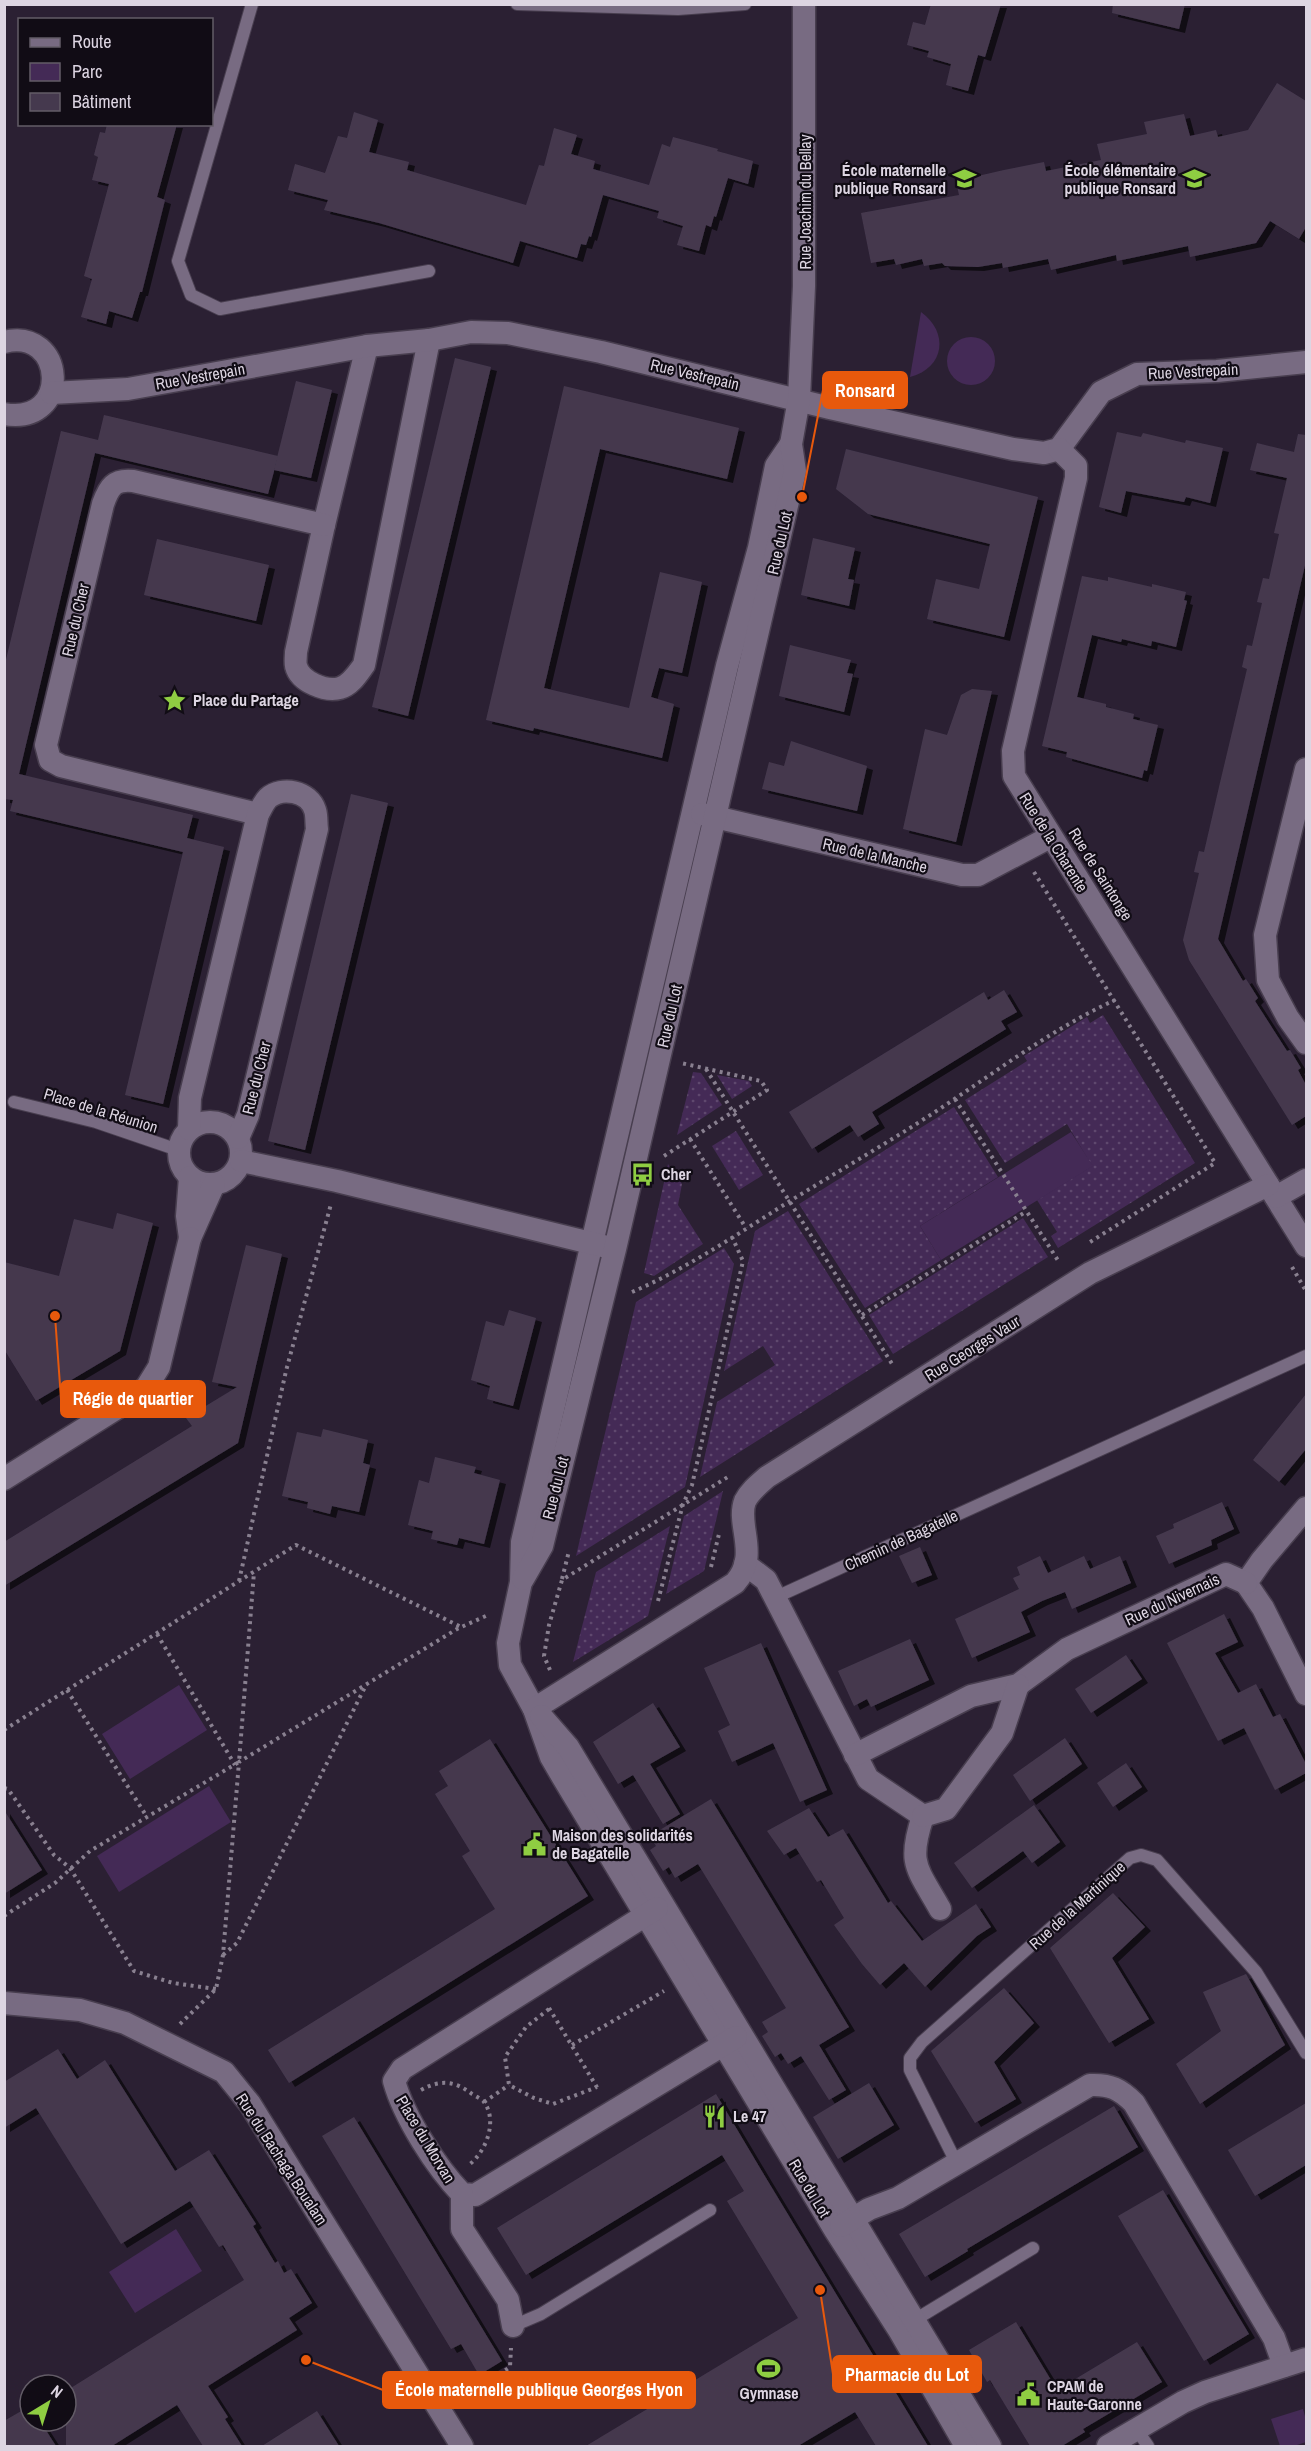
<svg xmlns="http://www.w3.org/2000/svg" width="1311" height="2451" viewBox="0 0 1311 2451" font-family="'Archivo Narrow',sans-serif">
<defs>
<pattern id="grass-dots" width="8" height="8" patternUnits="userSpaceOnUse" patternTransform="scale(1.5)"><rect width="8" height="8" fill="#442a56"/><path d="M2 2h.1M6 6h.1" fill="none" stroke="#5f486e" stroke-width="1.8" stroke-linecap="round"/></pattern>
<filter id="shadow"><feDropShadow dx="6" dy="4" stdDeviation="0" flood-color="#0009"/></filter>
</defs>
<rect width="100%" height="100%" fill="#2b2033"/>
<g fill="url(#grass-dots)">
<polygon points="1103,1015 1195,1163 1058,1248 1051,1236 1057,1232 1037,1200 1092,1166 1067,1124 1005,1163 965,1100 1027,1061 1024,1056 1087,1017 1090,1023"/>
<polygon points="693,1072 701,1073 722,1105 677,1135"/>
<polygon points="717,1075 749,1081 752,1086 732,1099"/>
<polygon points="954,1107 998,1177 920,1226 941,1260 865,1308 799,1204"/>
<polygon points="736,1131 763,1175 739,1190 712,1146"/>
<polygon points="668,1164 682,1184 678,1205 703,1244 654,1276 644,1273"/>
<polygon points="788,1211 883,1361 700,1477 717,1402 775,1365 763,1346 724,1371 755,1231"/>
<polygon points="1023,1218 1048,1257 893,1354 869,1315"/>
<polygon points="724,1248 734,1264 685,1487 576,1556 636,1302"/>
<polygon points="723,1491 704,1571 666,1594 684,1516"/>
<polygon points="670,1526 648,1616 573,1662 596,1572"/>
</g>
<g fill="#442a56">
<path d="M921,312C949,332 945,368 910,377Z"/>
<circle cx="971" cy="361" r="24"/>
<polygon points="1071,1132 1093,1166 941,1260 920,1226"/>
<polygon points="179,1685 207,1730 130,1779 102,1734"/>
<polygon points="209,1786 231,1822 119,1892 97,1856"/>
<polygon points="176,2229 202,2271 135,2313 109,2272"/>
<polygon points="1303,2409 1306,2420 1306,2442 1294,2446 1280,2446 1271,2419"/>
</g>
<g fill="#45394e" filter="url(#shadow)">
<polygon points="931,4 1001,4 985,57 978,55 968,91 946,85 951,64 927,57 929,51 907,45 913,22 925,25"/>
<polygon points="1113,4 1185,4 1179,29 1112,13"/>
<polygon points="1277,83 1306,101 1306,227 1299,239 1270,221 1256,243 1190,257 1188,246 1117,261 1116,255 1051,270 1048,259 1003,268 1002,263 978,267 945,266 942,263 924,266 922,259 896,265 894,259 871,263 861,213 959,195 956,181 1004,170 1044,162 1046,171 1101,160 1097,144 1147,134 1144,122 1184,114 1190,136 1216,130 1218,137 1248,130"/>
<polygon points="354,112 378,120 369,152 409,162 407,170 526,205 539,165 544,166 554,128 577,135 571,154 595,161 593,169 649,185 662,144 670,147 673,137 718,149 717,151 753,161 748,184 728,178 716,217 714,216 711,227 706,225 699,251 677,245 683,226 657,218 659,211 603,195 591,237 589,236 586,245 581,244 577,258 520,241 513,263 379,223 324,210 328,200 288,190 295,164 325,173 338,136 347,138"/>
<polygon points="107,124 177,124 157,197 165,200 142,292 140,292 132,318 109,311 106,324 81,317 92,279 84,276 109,184 92,180 98,157 94,155 100,132 105,133"/>
<polygon points="455,358 491,367 408,716 372,707"/>
<polygon points="296,381 332,390 311,478 274,470"/>
<polygon points="564,386 739,428 727,479 600,449 544,688 629,708 660,572 702,582 682,673 659,668 651,697 674,704 662,758 534,728 533,731 486,720"/>
<polygon points="104,415 278,456 268,494 95,453 19,774 193,815 187,838 224,847 163,1104 125,1095 183,852 10,811 13,800 4,799 4,668 61,431 98,440"/>
<polygon points="1117,432 1141,437 1143,433 1185,443 1186,440 1223,448 1210,503 1186,497 1184,502 1126,491 1121,513 1099,507"/>
<polygon points="1298,434 1306,435 1306,561 1218,939 1243,981 1246,979 1258,998 1255,1001 1287,1051 1290,1050 1301,1068 1298,1070 1306,1085 1306,1116 1292,1125 1189,960 1183,940 1199,873 1194,872 1199,851 1204,852 1219,787 1247,669 1242,667 1247,645 1252,646 1262,603 1257,602 1263,578 1269,579 1279,534 1274,533 1287,478 1250,470 1257,443 1294,452"/>
<polygon points="846,449 1038,497 1004,637 927,619 936,579 979,589 990,544 868,514 836,489"/>
<polygon points="813,538 855,548 848,579 854,580 849,606 801,595"/>
<polygon points="157,539 269,565 256,621 144,595"/>
<polygon points="1082,576 1108,581 1108,577 1152,587 1152,584 1186,592 1184,600 1187,601 1176,647 1152,641 1151,646 1122,639 1121,642 1092,635 1077,697 1106,704 1106,707 1134,714 1133,719 1158,725 1147,771 1144,770 1142,778 1066,757 1067,752 1042,746"/>
<polygon points="790,645 851,660 847,673 853,674 844,712 779,696"/>
<polygon points="972,689 992,691 956,842 903,829 925,729 947,735 961,695"/>
<polygon points="791,741 867,766 857,811 762,789 769,762 784,766"/>
<polygon points="351,794 388,803 305,1150 268,1141"/>
<polygon points="1004,990 1017,1012 1001,1021 1006,1029 872,1112 879,1124 858,1137 850,1125 812,1149 789,1112 984,992 988,1000"/>
<polygon points="117,1213 153,1223 120,1351 36,1401 4,1349 4,1262 59,1276 74,1219 113,1229"/>
<polygon points="246,1245 282,1254 238,1443 4,1586 4,1542 192,1426 186,1418 237,1387 212,1382"/>
<polygon points="509,1310 536,1318 513,1406 487,1399 490,1386 471,1380 486,1321 504,1326"/>
<polygon points="1306,1394 1306,1449 1279,1482 1253,1460"/>
<polygon points="323,1429 368,1440 363,1463 370,1465 359,1512 332,1506 330,1514 307,1508 308,1502 282,1496 297,1432 321,1437"/>
<polygon points="435,1457 476,1467 474,1473 500,1480 484,1544 459,1538 457,1545 431,1539 433,1531 408,1525 419,1480 429,1483"/>
<polygon points="1222,1502 1234,1529 1211,1540 1212,1545 1169,1564 1156,1536 1174,1528 1173,1524"/>
<polygon points="920,1547 932,1575 912,1583 899,1556"/>
<polygon points="1040,1556 1048,1573 1084,1556 1090,1569 1120,1556 1131,1583 1072,1609 1065,1592 1042,1601 1021,1612 1030,1632 972,1658 955,1619 1019,1589 1013,1578 1020,1575 1017,1567"/>
<polygon points="1224,1614 1238,1642 1215,1653 1238,1693 1256,1684 1273,1717 1280,1714 1306,1764 1306,1773 1275,1790 1244,1728 1218,1741 1167,1643"/>
<polygon points="910,1639 929,1680 871,1707 867,1699 854,1706 838,1671"/>
<polygon points="761,1643 827,1790 800,1802 773,1743 732,1762 718,1731 730,1725 704,1668"/>
<polygon points="1126,1655 1142,1679 1091,1713 1075,1689"/>
<polygon points="653,1703 680,1747 650,1764 680,1814 663,1824 633,1775 618,1784 593,1742"/>
<polygon points="1065,1738 1082,1764 1030,1801 1013,1775"/>
<polygon points="490,1739 588,1896 289,2083 268,2050 495,1909 462,1856 470,1851 435,1794 448,1786 439,1771"/>
<polygon points="1126,1763 1142,1787 1113,1807 1097,1783"/>
<polygon points="711,1799 849,2027 819,2045 846,2090 829,2100 801,2056 788,2064 781,2053 775,2057 762,2036 768,2032 762,2022 786,2008 698,1864 675,1878 669,1867 663,1871 650,1850 656,1846 650,1836"/>
<polygon points="1034,1805 1060,1842 1032,1863 1023,1851 972,1888 954,1863"/>
<polygon points="809,1808 828,1837 843,1829 888,1903 891,1901 922,1941 976,1904 991,1927 977,1936 925,1987 904,1963 880,1985 862,1964 834,1925 844,1918 821,1880 817,1882 796,1848 784,1855 767,1831"/>
<polygon points="4,1810 42,1870 4,1894"/>
<polygon points="1113,1893 1145,1927 1112,1958 1149,2019 1109,2043 1050,1948"/>
<polygon points="1246,1974 1285,2045 1200,2104 1176,2064 1221,2031 1203,1992"/>
<polygon points="1004,1988 1034,2023 994,2062 1016,2099 975,2123 931,2051"/>
<polygon points="58,2049 77,2079 105,2060 175,2171 209,2150 256,2224 253,2226 275,2263 278,2261 284,2273 291,2269 312,2303 289,2318 297,2330 208,2386 228,2417 225,2419 242,2446 203,2446 177,2405 112,2446 66,2446 66,2391 244,2280 223,2245 219,2247 190,2201 121,2244 36,2108 4,2128 4,2082"/>
<polygon points="869,2083 894,2125 838,2159 813,2117"/>
<polygon points="716,2094 766,2178 928,2446 876,2446 855,2412 798,2446 586,2446 798,2318 727,2201 744,2191 722,2155 526,2275 497,2228"/>
<polygon points="1306,2103 1306,2165 1255,2196 1228,2150"/>
<polygon points="1114,2106 1138,2147 967,2249 968,2251 925,2277 899,2234"/>
<polygon points="354,2117 502,2361 479,2375 461,2344 451,2349 322,2136"/>
<polygon points="1163,2190 1249,2334 1204,2361 1118,2216"/>
<polygon points="1016,2322 1057,2390 1137,2342 1162,2382 1083,2429 1085,2432 1062,2446 1030,2446 990,2380 987,2382 969,2350"/>
<polygon points="30,2406 30,2421 40,2421 56,2446 4,2446 4,2421"/>
<polygon points="317,2411 339,2446 262,2446"/>
</g>
<g fill="none" stroke-linecap="round" stroke-linejoin="round">
<defs>
<g id="lane">
<polyline points="252,4 178,261 191,295 220,309 429,271"/>
<polyline points="517,4 678,9 745,4"/>
<polyline points="14,1102 96,1122 178,1150"/>
<polyline points="774,1598 1306,1356"/>
<polyline points="957,2164 910,2070 910,2058 922,2042 1130,1858 1141,1855 1157,1860 1256,1972 1306,2053"/>
<polyline points="913,2321 1033,2248"/>
<polyline points="513,2326 541,2314 710,2210"/>
<polyline points="1137,2430 1148,2446"/>
</g>
<g id="street">
<path d="M4,342C65,326 73,426 4,414"/>
<path d="M367,346L324,525L296,652C296,656 295,662 296,666C300,682 326,692 340,688C351,685 358,673 364,665L429,340"/>
<polyline points="51,393 128,389 367,346 429,340 471,332 508,333 601,352 830,408 1013,449 1044,453 1059,449 1101,392 1137,374 1217,371 1306,362"/>
<polyline points="791,444 776,466 759,548 727,666 522,1542 521,1582 508,1643 510,1665 534,1709 551,1757 562,1776 835,2230 899,2330 966,2446"/>
<polyline points="1059,449 1076,466 1076,478 1013,751 1014,776 1306,1246"/>
<polyline points="1306,769 1265,935 1268,980 1288,1018 1306,1043"/>
<path d="M258,814L61,766L50,760L46,745L103,504C109,487 114,479 133,481L324,525"/>
<polyline points="702,814 962,875 978,875 1050,837"/>
<circle cx="210" cy="1153" r="31"/>
<path d="M189,1129L190,1098L258,814C261,809 264,802 268,798C282,786 309,791 315,810C317,816 316,823 317,829L248,1115L238,1138"/>
<polyline points="241,1161 337,1181 607,1247"/>
<polyline points="190,1177 187,1216 190,1238 214,1184"/>
<polyline points="1276,1197 1306,1180"/>
<polyline points="4,1479 122,1405 146,1388 159,1367 190,1238"/>
<path d="M745,1564L766,1580L868,1779L923,1816C907,1864 917,1868 940,1909"/>
<polyline points="523,1579 542,1546 615,1249 795,471 791,444 799,399 804,286 804,4"/>
<polyline points="1246,1583 1263,1608 1306,1694"/>
<polyline points="1246,1583 1262,1560 1306,1508"/>
<path d="M534,1709L735,1583C760,1555 736,1525 745,1501C750,1491 759,1484 767,1477L1090,1273L1268,1185"/>
<polyline points="541,1716 568,1747 990,2446"/>
<polyline points="855,1755 971,1696 1018,1685 1067,1649 1226,1574 1246,1583"/>
<polyline points="923,1816 946,1809 1002,1733 1018,1685"/>
<path d="M657,1908L402,2069L394,2081C404,2117 436,2167 462,2194L475,2195L736,2037"/>
<polyline points="4,2003 80,2010 125,2023 224,2072 250,2104 462,2446"/>
<polyline points="462,2194 462,2229 508,2300 513,2326"/>
<path d="M841,2226L869,2209L898,2198L1090,2085C1110,2084 1120,2089 1134,2103L1274,2338L1284,2366"/>
<polyline points="1108,2446 1183,2402 1205,2392 1306,2359"/>
</g>
</defs>
<use href="#lane" stroke="#483e4f" stroke-width="14"/>
<use href="#street" stroke="#483e4f" stroke-width="25"/>
<g stroke="#898090" stroke-width="4" stroke-dasharray="3 4.5" stroke-linecap="butt">
<polyline points="1034,872 1215,1163 1087,1244"/>
<polyline points="706,1069 894,1367"/>
<polyline points="955,1099 1059,1262"/>
<polyline points="690,1139 746,1228"/>
<polyline points="664,1156 767,1090 761,1081 681,1063"/>
<polyline points="1292,1267 1306,1291"/>
<path d="M632,1292C688,1268 739,1233 790,1201C845,1167 903,1134 956,1098C1008,1063 1058,1026 1115,1000"/>
<polyline points="862,1315 1027,1211"/>
<polyline points="711,1567 719,1534"/>
<polyline points="562,1579 569,1551"/>
<polyline points="239,1581 286,1371 331,1204"/>
<polyline points="658,1601 683,1504 692,1485 743,1261 732,1237"/>
<polyline points="157,1634 235,1765"/>
<polyline points="550,1670 544,1656 549,1625 562,1580 731,1475"/>
<polyline points="67,1690 147,1817"/>
<polyline points="4,1730 296,1545 461,1627"/>
<polyline points="4,1788 8,1789 54,1855 70,1868 134,1971 173,1983 216,1989"/>
<polyline points="4,1916 55,1883 90,1851 239,1762 254,1572"/>
<polyline points="223,1955 237,1943 365,1687"/>
<polyline points="549,2008 598,2089"/>
<polyline points="549,2009 526,2027 505,2057 509,2085 534,2098 553,2104 597,2087"/>
<polyline points="180,2024 216,1989 223,1955 239,1762 457,1629 488,1615"/>
<polyline points="572,2045 664,1991"/>
<path d="M421,2090C441,2079 455,2081 472,2094C475,2096 482,2099 484,2102C498,2121 486,2151 470,2164"/>
<polyline points="484,2102 509,2085"/>
<polyline points="462,2400 510,2367 511,2348"/>
</g>
<use href="#lane" stroke="#786b82" stroke-width="12"/>
<use href="#street" stroke="#786b82" stroke-width="22"/>
</g>
<defs>
<symbol id="school-bare" viewBox="-9 -9 18 18"><path d="M0-5L7-2L0 1L-7-2ZM-4 1L0 2.5L4 1V4Q0 6-4 4Z" fill="#8fcd42" stroke="#110c15" stroke-width="2.5" paint-order="stroke"/></symbol>
<symbol id="sight-bare" viewBox="-9 -9 18 18"><path d="M0-6L1.8-2.2L6-1.7L2.9 1.2L3.7 5.4L0 3.3L-3.7 5.4L-2.9 1.2L-6-1.7L-1.8-2.2Z" fill="#8fcd42" stroke="#110c15" stroke-width="2.5" paint-order="stroke"/></symbol>
<symbol id="bus-bare" viewBox="-9 -9 18 18"><path d="M-5-6H5V4H4V6H2V4H-2V6H-4V4H-5ZM-3.5-4V0h7V-4ZM-3.5 1.2v1.5H-2V1.2ZM2 1.2v1.5H3.5V1.2Z" fill="#8fcd42" stroke="#110c15" stroke-width="2.5" paint-order="stroke"/></symbol>
<symbol id="civic-bare" viewBox="-9 -9 18 18"><path d="M-.6-6.5H3V-4.5H.6V-3L4-1V1h2V6H-6V1h2V-1L-.6-3ZM-1.2 2.5V6h2.4V2.5Z" fill="#8fcd42" stroke="#110c15" stroke-width="2.5" paint-order="stroke"/></symbol>
<symbol id="restaurant-bare" viewBox="-9 -9 18 18"><path d="M-5-6h1v4h1v-4h1v4h1v-4h1v5L-1.5 .5V6h-2V.5L-5-1ZM5-6V6H3V1.5H1.5Q1.5-4 5-6Z" fill="#8fcd42" stroke="#110c15" stroke-width="2.5" paint-order="stroke"/></symbol>
<symbol id="stadium-bare" viewBox="-9 -9 18 18"><path d="M0-5a6.5 5 0 1 0 0 10a6.5 5 0 1 0 0-10ZM-3.5-1.8h7v3.6h-7Z" fill="#8fcd42" stroke="#110c15" stroke-width="2.5" paint-order="stroke"/></symbol>
</defs>
<g fill-rule="evenodd">
<use href="#school-bare" x="948" y="162" width="33" height="33"/>
<use href="#school-bare" x="1178" y="162" width="33" height="33"/>
<use href="#sight-bare" x="158" y="684" width="33" height="33"/>
<use href="#bus-bare" x="626" y="1158" width="33" height="33"/>
<use href="#civic-bare" x="518" y="1828" width="33" height="33"/>
<use href="#restaurant-bare" x="698" y="2100" width="33" height="33"/>
<use href="#stadium-bare" x="752" y="2352" width="33" height="33"/>
<use href="#civic-bare" x="1012" y="2378" width="33" height="33"/>
</g>
<g text-anchor="middle" stroke-width="4.5" stroke-linejoin="round" paint-order="stroke">
<g font-size="16" font-weight="bold" fill="#ddd5e2" stroke="#110c15" text-anchor="start">
<text x="946" y="176" text-anchor="end">École maternelle<tspan x="946" dy="18">publique Ronsard</tspan></text>
<text x="1176" y="176" text-anchor="end">École élémentaire<tspan x="1176" dy="18">publique Ronsard</tspan></text>
<text x="193" y="706">Place du Partage</text>
<text x="661" y="1180">Cher</text>
<text x="552" y="1841">Maison des solidarités<tspan x="552" dy="18">de Bagatelle</tspan></text>
<text x="733" y="2122">Le 47</text>
<text x="1047" y="2392">CPAM de<tspan x="1047" dy="18">Haute-Garonne</tspan></text>
<text x="769" y="2399" text-anchor="middle">Gymnase</text>
</g>
<g font-size="16" fill="#ddd5e2" stroke="#110c15">
<text transform="translate(805 202) rotate(-90)" y="6">Rue Joachim du Bellay</text>
<text transform="translate(1193 371) rotate(-3)" y="6">Rue Vestrepain</text>
<text transform="translate(695 374) rotate(13)" y="6">Rue Vestrepain</text>
<text transform="translate(200 376) rotate(-10)" y="6">Rue Vestrepain</text>
<text transform="translate(779 543) rotate(-77)" y="6">Rue du Lot</text>
<text transform="translate(75 620) rotate(-77)" y="6">Rue du Cher</text>
<text transform="translate(1054 842) rotate(58)" y="6">Rue de la Charente</text>
<text transform="translate(875 855) rotate(13)" y="6">Rue de la Manche</text>
<text transform="translate(1101 874) rotate(58)" y="6">Rue de Saintonge</text>
<text transform="translate(669 1016) rotate(-77)" y="6">Rue du Lot</text>
<text transform="translate(256 1078) rotate(-76)" y="6">Rue du Cher</text>
<text transform="translate(101 1110) rotate(17)" y="6">Place de la Réunion</text>
<text transform="translate(972 1348) rotate(-32)" y="6">Rue Georges Vaur</text>
<text transform="translate(555 1488) rotate(-76)" y="6">Rue du Lot</text>
<text transform="translate(901 1540) rotate(-25)" y="6">Chemin de Bagatelle</text>
<text transform="translate(1172 1599) rotate(-25)" y="6">Rue du Nivernais</text>
<text transform="translate(1077 1905) rotate(-42)" y="6">Rue de la Martinique</text>
<text transform="translate(426 2139) rotate(59)" y="6">Place du Morvan</text>
<text transform="translate(282 2159) rotate(57)" y="6">Rue du Bachaga Boualam</text>
<text transform="translate(810 2188) rotate(59)" y="6">Rue du Lot</text>
</g>
</g>
<path fill="none" stroke="#e8590c" stroke-width="2" d="M802 497L823 390M55 1316L61 1399M820 2290L833 2374M306 2360L383 2390"/>
<g fill="#e8590c" stroke="#110c15" stroke-width="2">
<circle cx="802" cy="497" r="6"/>
<circle cx="55" cy="1316" r="6"/>
<circle cx="820" cy="2290" r="6"/>
<circle cx="306" cy="2360" r="6"/>
</g>
<g fill="#e8590c" stroke="#e8590c" stroke-width="2">
<rect x="823" y="372" width="84" height="36" rx="6"/>
<rect x="61" y="1381" width="144" height="36" rx="6"/>
<rect x="833" y="2356" width="148" height="36" rx="6"/>
<rect x="383" y="2372" width="312" height="36" rx="6"/>
</g>
<g font-size="18" text-anchor="middle" font-weight="bold" fill="#fff">
<text x="865" y="397">Ronsard</text>
<text x="133" y="1405">Régie de quartier</text>
<text x="907" y="2381">Pharmacie du Lot</text>
<text x="539" y="2396">École maternelle publique Georges Hyon</text>
</g>
<rect width="1311" height="2451" fill="none" stroke="#ddd5e2" stroke-width="12"/>
<rect x="18" y="18" width="195" height="108" fill="#110c15" stroke="#635c67" stroke-width="1.5"/>
<rect x="30" y="38" width="30" height="9" fill="#786b82" stroke="#635c67" stroke-width="1.5"/>
<text x="72" y="48" font-size="18" fill="#ddd5e2">Route</text>
<rect x="30" y="63" width="30" height="18" fill="#442a56" stroke="#635c67" stroke-width="1.5"/>
<text x="72" y="78" font-size="18" fill="#ddd5e2">Parc</text>
<rect x="30" y="93" width="30" height="18" fill="#45394e" stroke="#635c67" stroke-width="1.5"/>
<text x="72" y="108" font-size="18" fill="#ddd5e2">Bâtiment</text>
<g transform="translate(48 2403) rotate(38)"><circle r="28" fill="#110c15" stroke="#635c67" stroke-width="1.5"/>
<path d="M0-4.5L10 22L0 15L-10 22Z" fill="#8fcd42"/>
<text y="-9" font-size="16" font-weight="bold" text-anchor="middle" fill="#ddd5e2">N</text>
</g>
</svg>
